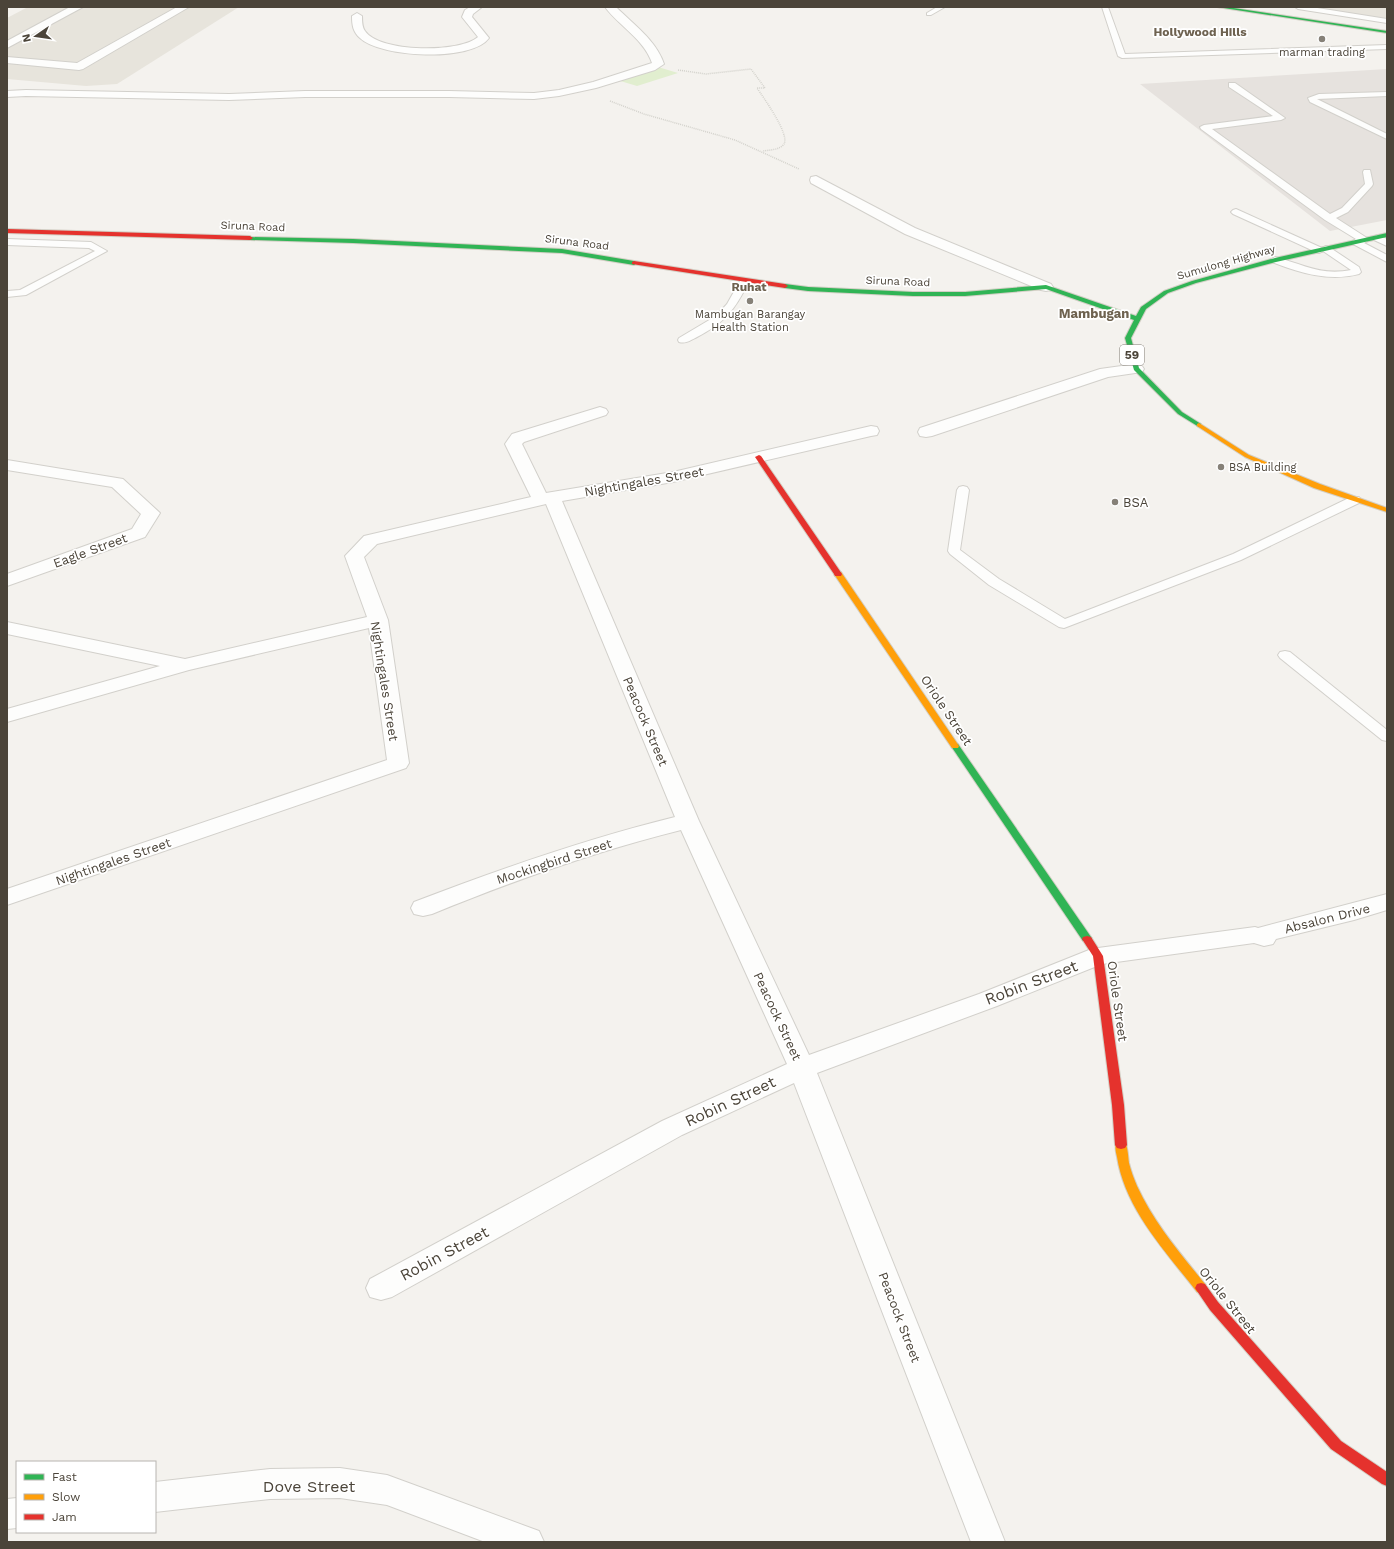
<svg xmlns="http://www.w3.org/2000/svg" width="1394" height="1549" viewBox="0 0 1394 1549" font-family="'Work Sans',sans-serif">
<rect width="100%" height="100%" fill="#f4f2ee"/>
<g fill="#e7e4dc">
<polygon points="28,7 239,7 117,84 86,86 7,79 7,18"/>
<polygon points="1314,7 1387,7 1387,23 1368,19"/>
</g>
<polygon fill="#e6e2de" points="1387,69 1387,220 1330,231 1140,84"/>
<polygon fill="#e1eecf" points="658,67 678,73 637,86 617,80"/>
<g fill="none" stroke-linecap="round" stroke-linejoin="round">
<defs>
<g id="lane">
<polygon points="937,7 945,7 931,15 927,15 927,13"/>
<polygon points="1102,7 1108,7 1125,54 1387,45 1387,49 1122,58 1118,56"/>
<polygon points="1295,7 1311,7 1387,19 1387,23 1298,9"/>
<polygon points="1229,83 1235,83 1285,118 1281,120 1212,129 1330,214 1342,208 1365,184 1363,172 1364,170 1370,170 1373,184 1372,186 1348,212 1336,218 1367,238 1369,240 1364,243 1387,255 1387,262 1353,244 1351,242 1356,239 1325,220 1201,129 1200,127 1204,125 1273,116 1229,87"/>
<polygon points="1387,92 1387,96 1317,99 1387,134 1387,139 1310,102 1308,98 1319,94"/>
<path d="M1236,209L1322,248L1326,246L1329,247L1359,267L1361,272L1359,274C1329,282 1300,273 1272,262L1270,260L1275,257C1303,264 1320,276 1351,270L1323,251L1319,253L1316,252L1233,214L1231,212L1233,210Z"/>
<polygon points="1377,235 1387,239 1387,246 1374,240 1372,238"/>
<polygon points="7,239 91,242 107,251 26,295 7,297 7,291 20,290 95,251 89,248 7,245"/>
<path d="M743,280L748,283C735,310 724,323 697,337C691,340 686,344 679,342L678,340L679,338L716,316L727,304L740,281Z"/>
<polygon points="963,486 967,487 969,490 960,550 999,579 1065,619 1233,554 1351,497 1359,497 1361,500 1359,503 1241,560 1064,628 1059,627 989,585 950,554 948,551 957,490 959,487"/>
<polygon points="1285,651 1290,652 1387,730 1387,741 1382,740 1280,658 1278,655 1280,652"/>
</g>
<g id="street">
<polygon points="70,7 83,7 7,48 7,41"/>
<polygon points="177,7 189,7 83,69 79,70 7,63 7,57 77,63"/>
<path d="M470,7H482L473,14L472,17L489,38C472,62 381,58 360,38C353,32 352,25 352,16L357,13L362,16C362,21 362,27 365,31C380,53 460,53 478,37L462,17L465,10Z"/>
<path d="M605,7H616C633,24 656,40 664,64L655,70L596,88L559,96L534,99L449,97H305L229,100L26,96L7,97V91L26,90L229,94L305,91H449L534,93L559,90L593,82L652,63C644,39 619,26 605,7Z"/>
<polygon points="816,176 915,228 1051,284 1053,287 1051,290 1046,291 1041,290 905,234 811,183 810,180 811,177"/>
<polygon points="1136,364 1142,366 1144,369 1142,372 1108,377 932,436 926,437 920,436 918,432 920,428 1100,369"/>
<path d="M600,407L606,409L608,412L606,415L524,442L522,444L546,493L673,472L871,426L877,427L879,431L877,435L871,436L673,482L562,501L699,821L809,1055L979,994L1089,950L1098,948L1255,927L1258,928L1387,894V910L1354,920L1276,939L1273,944L1264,946L1254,943L1102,964L997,1006L817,1073L1005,1542H971L794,1083L682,1135L392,1297L381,1300L370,1297L366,1288L370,1279L662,1121L787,1064L681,830C596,851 513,881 432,914L423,916L414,914L411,908L414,902C500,869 586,839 675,817L546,504L377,544L364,557L388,620L409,763L406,768L7,905V889L387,760L369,628L189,670L7,722V709L160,666L7,634V622L185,659L367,617L345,556L364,536L531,497L505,444L512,434Z"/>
<polygon points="7,460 123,479 160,513 145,537 7,586 7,574 132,529 141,514 112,487 7,470"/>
<polygon points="340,1468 387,1475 539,1531 544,1542 485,1542 387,1505 340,1498 270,1499 155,1512 155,1482 270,1469"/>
<polygon points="17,1498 17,1528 7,1529 7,1499"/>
</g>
<g id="fast">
<polygon points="1217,7 1227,7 1387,31 1387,33"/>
<polygon points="1387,233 1387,237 1276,262 1196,283 1168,293 1146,309 1131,338 1139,368 1182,412 1201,424 1201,426 1199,427 1178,414 1134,370 1125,338 1134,320 1046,289 965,296 913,296 808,291 785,288 782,286 785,284 808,287 913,292 965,292 1046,285 1136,316 1141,307 1164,291 1192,281 1275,258"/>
<polygon points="248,237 353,239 562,249 634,261 637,263 634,265 562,253 353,243 250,240 248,239"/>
<polygon points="955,743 958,744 1091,937 1092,939 1091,941 1083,941 951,746"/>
</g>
<g id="slow">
<polygon points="1199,423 1249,455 1320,484 1387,508 1387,512 1314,488 1245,457 1197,426 1197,424"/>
<polygon points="835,572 841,572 959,746 958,748 952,748 834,574"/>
<path d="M1121,1141L1125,1142C1128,1148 1128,1156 1129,1163C1131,1171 1134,1179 1137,1186C1154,1223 1180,1253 1205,1284L1207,1288L1205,1292L1201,1293L1197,1292C1166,1252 1125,1209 1117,1157C1116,1152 1114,1147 1117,1142Z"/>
</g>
<g id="jam">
<polygon points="7,229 250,236 253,238 250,240 7,233"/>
<polygon points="634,261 785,284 788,286 785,288 632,264 632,262"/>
<polygon points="759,455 761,456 842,574 841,576 835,576 834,574 755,457"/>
<polygon points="1087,936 1091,937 1103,956 1124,1105 1127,1145 1125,1148 1121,1149 1117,1148 1115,1145 1112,1105 1093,956 1082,939 1083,937"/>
<polygon points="1201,1283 1205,1284 1218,1302 1341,1441 1387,1472 1387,1486 1382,1484 1331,1449 1210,1310 1195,1288 1197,1284"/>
</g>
</defs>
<use href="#lane" stroke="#d2d0cb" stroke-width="2"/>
<use href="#street" stroke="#d2d0cb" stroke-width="2"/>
<use href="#fast" stroke="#d3cfc5" stroke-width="2"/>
<use href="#slow" stroke="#d3cfc5" stroke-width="2"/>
<use href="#jam" stroke="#d3cfc5" stroke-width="2"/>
<g stroke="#d3d2cc" stroke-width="1.5" stroke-dasharray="1 1" stroke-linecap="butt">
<path d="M678,70L706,74L751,69L765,88H757C763,97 790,134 784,144C780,150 769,150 763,151"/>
<polyline points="610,101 644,114 735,140 799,169"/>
</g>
<use href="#lane" fill="#fdfdfc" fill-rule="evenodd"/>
<use href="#street" fill="#fdfdfc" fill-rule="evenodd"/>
<use href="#fast" fill="#30b455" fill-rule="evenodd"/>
<use href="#slow" fill="#ff9f0a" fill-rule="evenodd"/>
<use href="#jam" fill="#e5322d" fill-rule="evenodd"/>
</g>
<g fill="#868178" stroke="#fff" stroke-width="1.5">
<circle cx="1322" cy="39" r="4"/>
<circle cx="750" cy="301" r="4"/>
<circle cx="1221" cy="467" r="4"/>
<circle cx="1115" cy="502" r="4"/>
</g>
<g text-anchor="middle" stroke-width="3.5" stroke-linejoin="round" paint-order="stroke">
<g font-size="11" fill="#4b4439" stroke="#fff">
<text x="1322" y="56">marman trading</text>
<text x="750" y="318">Mambugan Barangay<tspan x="750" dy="13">Health Station</tspan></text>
<text x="1229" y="471" text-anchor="start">BSA Building</text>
</g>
<g font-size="11" fill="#4b4439" stroke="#fff">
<text transform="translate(253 226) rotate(2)" y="4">Siruna Road</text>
<text transform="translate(577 242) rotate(7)" y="4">Siruna Road</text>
<text transform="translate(1226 262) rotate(-16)" y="4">Sumulong Highway</text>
<text transform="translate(898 281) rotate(2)" y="4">Siruna Road</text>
</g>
<g font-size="12" font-weight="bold" fill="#6e6250" stroke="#fff">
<text x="1200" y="36">Hollywood Hills</text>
<text x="749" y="291">Ruhat</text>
</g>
<rect fill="#fff" stroke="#817c74" stroke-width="1" x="1120" y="345" width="24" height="20" rx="3"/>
<g font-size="12" font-weight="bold" fill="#4b4439">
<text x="1132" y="359">59</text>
</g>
<g font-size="13" font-weight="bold" fill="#6e6250" stroke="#fff">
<text x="1094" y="318">Mambugan</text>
</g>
<g font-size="13" fill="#4b4439" stroke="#fff">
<text transform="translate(644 481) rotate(-10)" y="5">Nightingales Street</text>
<text transform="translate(90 550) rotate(-20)" y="5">Eagle Street</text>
<text transform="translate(385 681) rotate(81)" y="5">Nightingales Street</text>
<text transform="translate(947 710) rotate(56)" y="5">Oriole Street</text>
<text transform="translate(646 721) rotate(67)" y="5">Peacock Street</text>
<text transform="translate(113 861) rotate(-19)" y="5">Nightingales Street</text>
<text transform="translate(554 861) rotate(-18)" y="5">Mockingbird Street</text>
<text transform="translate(1327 918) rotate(-14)" y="5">Absalon Drive</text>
<text transform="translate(1118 1001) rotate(82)" y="5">Oriole Street</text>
<text transform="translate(778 1016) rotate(65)" y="5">Peacock Street</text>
<text transform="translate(1228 1300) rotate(51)" y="5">Oriole Street</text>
<text transform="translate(900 1317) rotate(69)" y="5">Peacock Street</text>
</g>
<g font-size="13" fill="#4b4439" stroke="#fff" text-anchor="start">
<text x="1123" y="507">BSA</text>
</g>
<g font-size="16" fill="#4b4439" stroke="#fff">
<text transform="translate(1031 982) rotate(-21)" y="6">Robin Street</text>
<text transform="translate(730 1101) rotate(-25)" y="6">Robin Street</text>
<text transform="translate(444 1253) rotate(-28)" y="6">Robin Street</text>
<text x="309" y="1492">Dove Street</text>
</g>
</g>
<rect width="1394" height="1549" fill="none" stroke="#4b4439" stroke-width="16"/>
<rect x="16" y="1461" width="140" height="72" fill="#ffffff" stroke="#b7b4b0"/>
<rect x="24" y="1474" width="20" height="6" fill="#30b455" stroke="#b7b4b0"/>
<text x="52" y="1481" font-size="12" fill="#4b4439">Fast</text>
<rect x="24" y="1494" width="20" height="6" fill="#ff9f0a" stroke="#b7b4b0"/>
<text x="52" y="1501" font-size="12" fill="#4b4439">Slow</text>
<rect x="24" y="1514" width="20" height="6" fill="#e5322d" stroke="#b7b4b0"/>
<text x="52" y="1521" font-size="12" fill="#4b4439">Jam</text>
<g transform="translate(36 36) rotate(257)" stroke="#ffffff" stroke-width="3" paint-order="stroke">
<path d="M0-3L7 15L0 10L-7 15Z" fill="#4b4439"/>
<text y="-6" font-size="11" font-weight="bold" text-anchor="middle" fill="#4b4439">N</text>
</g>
</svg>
